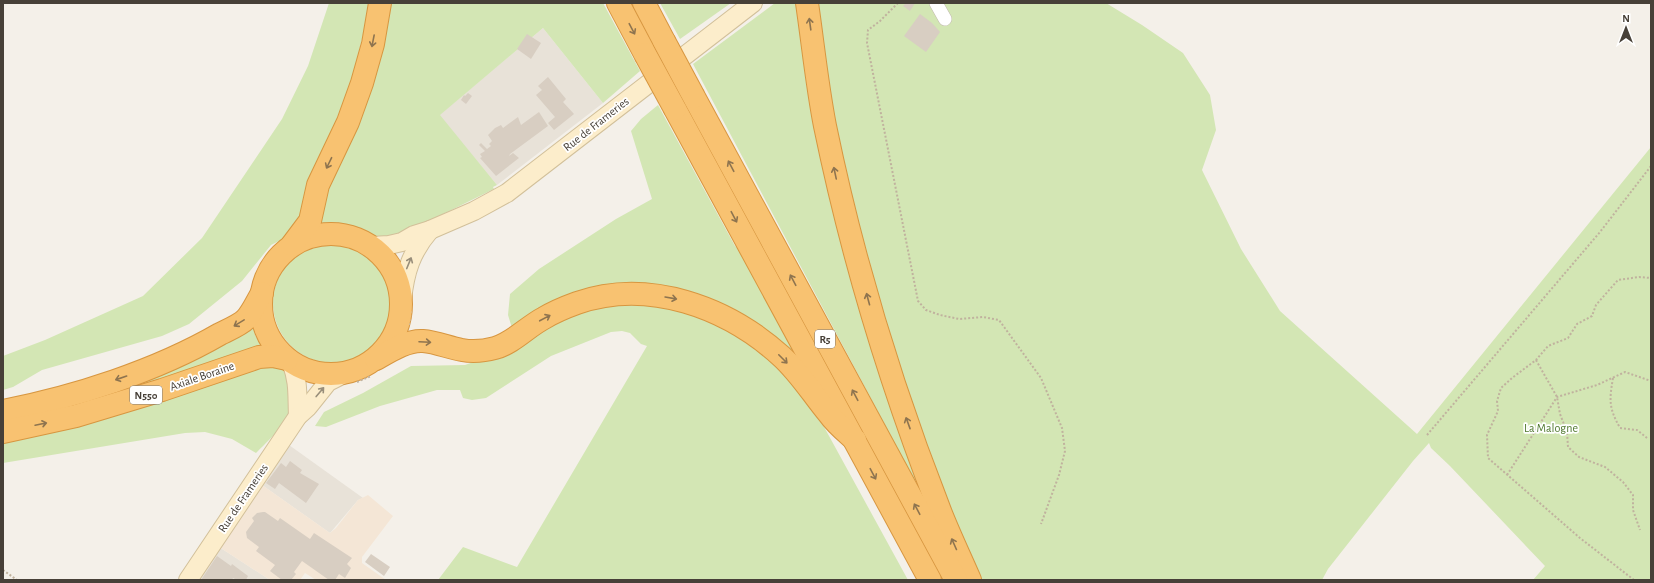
<svg xmlns="http://www.w3.org/2000/svg" width="1654" height="583" viewBox="0 0 1654 583" font-family="'Alegreya Sans',sans-serif">
<rect width="100%" height="100%" fill="#f4f0e9"/>
<g fill="#e8e2d8">
<polygon points="543,28 603,103 497,185 439,115"/>
<polygon points="282,440 363,498 358,500 330,533 255,480"/>
<polygon points="213,543 270,580 188,580"/>
</g>
<polygon fill="#f4e6d6" points="255,480 330,533 336,528 358,500 368,495 393,516 362,557 362,563 386,580 316,580 305,573 300,580 270,580 213,543"/>
<g fill="#d3e6b4">
<polygon points="329,3 371,3 353,75 303,213 285,238 271,245 242,281 189,324 162,336 42,370 13,387 3,390 3,356 45,340 143,296 202,238 282,119 308,66"/>
<polygon points="387,3 603,3 640,71 603,103 543,28 440,115 497,185 493,187 494,189 429,221 400,237 370,237 349,229 337,227 315,229"/>
<polygon points="660,3 731,3 680,39"/>
<polygon points="775,3 798,3 935,519 693,64"/>
<polygon points="813,3 1106,3 1142,25 1183,53 1210,95 1216,130 1202,170 1241,249 1280,311 1417,434 1651,147 1651,580 1533,580 1545,566 1450,466 1431,448 1429,443 1413,461 1328,569 1322,580 979,580 928,461 882,315 842,163"/>
<polygon points="658,105 735,246 744,253 800,357 663,292 512,328 508,315 510,294 539,269 616,219 652,199 631,131 641,119"/>
<circle cx="333" cy="303" r="60"/>
<polygon points="624,304 669,307 731,330 765,353 797,388 823,425 908,580 438,580 463,547 517,567 647,346 641,344 630,333 622,331 611,332 551,356 486,398 472,400 463,398 460,390 437,390 380,406 326,427 315,426 324,412 363,393 411,366 465,365 510,349 562,319 589,310"/>
<polygon points="253,320 255,335 263,348 152,386 68,406"/>
<path d="M270,365L283,370C290,380 294,392 294,405C293,418 266,443 256,453L232,439L205,432L185,433L3,463V441L244,370Z"/>
</g>
<g fill="#d8cec2">
<polygon points="906,3 915,3 910,11 903,6"/>
<polygon points="920,14 932,23 940,32 926,52 904,36"/>
<polygon points="527,34 541,43 531,59 517,49"/>
<polygon points="548,77 566,99 563,102 574,114 554,130 548,123 555,117 536,95 542,90 538,86"/>
<polygon points="468,93 472,96 466,104 461,100 464,95 465,96"/>
<polygon points="539,112 548,126 510,154 509,156 513,153 519,158 496,176 480,158 482,157 480,154 485,151 479,145 481,143 487,149 491,146 489,144 492,141 488,135 495,128 501,125 503,128 518,117 521,125"/>
<polygon points="290,461 302,470 300,473 319,484 306,503 279,483 275,489 266,483 281,463 286,467"/>
<polygon points="263,512 265,512 278,521 280,518 310,539 314,533 352,558 347,564 351,568 345,578 339,574 335,580 329,580 302,561 294,572 296,574 291,580 282,580 270,571 275,565 256,551 259,547 247,538 246,532 254,521 252,518 257,513"/>
<polygon points="371,554 390,567 384,576 365,562"/>
<polygon points="217,556 231,566 232,564 248,576 246,580 237,580 233,578 232,580 201,580"/>
</g>
<g fill="none" stroke-linecap="round" stroke-linejoin="round">
<defs>
<polyline id="street" points="936,3 945,19"/>
<g id="secondary">
<polyline points="371,246 389,245 402,242 414,235 430,230 474,211 507,193 753,3"/>
<path d="M402,300C405,272 411,252 430,230"/>
<path d="M291,362C299,382 297,396 298,416"/>
<polyline points="188,580 298,416 308,407 328,382 346,373"/>
</g>
<g id="highway">
<polyline points="618,3 645,54"/>
<polyline points="644,3 664,41"/>
<path d="M807,3C813,44 817,85 825,126C852,257 891,386 940,511C949,534 960,557 970,580"/>
<polyline points="694,97 956,580"/>
<polyline points="675,109 930,580"/>
<circle cx="331" cy="304" r="70"/>
<polyline points="292,245 310,221 318,185 348,122 362,83 373,44 380,3"/>
<path d="M376,359C390,351 407,340 423,341C437,342 449,348 462,350C473,352 484,351 495,348C513,343 527,327 544,318C554,312 566,307 577,303C648,278 727,307 781,356C800,373 813,395 829,414C836,424 846,432 855,440"/>
<path d="M3,411C75,397 156,371 220,334C228,330 240,325 246,319C253,311 257,301 262,293"/>
<polyline points="3,432 76,416 162,390 259,357 273,356 287,359"/>
</g>
</defs>
<use href="#street" stroke="#c2baaf" stroke-width="14"/>
<use href="#secondary" stroke="#d2c09a" stroke-width="20"/>
<use href="#highway" stroke="#d79640" stroke-width="24"/>
<g stroke="#c0b29e" stroke-width="2" stroke-dasharray="2 2" stroke-linecap="butt">
<polyline points="898,3 880,21 868,30 867,43 918,301 926,310 940,315 959,319 983,317 999,320 1041,378 1062,428 1065,451 1059,475 1041,524"/>
<polyline points="409,325 411,311"/>
<polyline points="1536,360 1557,397 1560,414 1567,432 1568,447 1579,457 1605,467 1623,482 1633,495 1633,510 1640,530"/>
<path d="M1613,378C1609,401 1609,408 1620,428L1637,430L1647,438"/>
<polyline points="357,382 371,376"/>
<polyline points="1427,435 1600,232 1651,166"/>
<polyline points="1507,475 1557,397 1597,385 1625,372 1651,381"/>
<polyline points="3,570 17,580"/>
<polyline points="1634,580 1580,538 1488,458 1487,435 1498,411 1497,401 1501,388 1512,378 1536,360 1548,346 1568,338 1577,324 1592,316 1596,305 1618,280 1639,277 1651,278"/>
</g>
<use href="#street" stroke="#fff" stroke-width="13"/>
<use href="#secondary" stroke="#fcedcb" stroke-width="18"/>
<use href="#highway" stroke="#f8c271" stroke-width="22"/>
<defs>
<g id="highway-bridge">
<polyline points="664,41 694,97"/>
<polyline points="645,54 675,109"/>
</g>
</defs>
<use href="#highway-bridge" stroke="#d79640" stroke-width="24" stroke-linecap="butt"/>
<use href="#highway-bridge" stroke="#f8c271" stroke-width="22"/>
</g>
<defs><path id="oneway-shaft" d="M-6 0H5M1.5-3L5.5 0L1.5 3" fill="none" stroke-width="1.6" stroke-linecap="round" stroke-linejoin="round"/></defs>
<g stroke="#8e744f">
<use href="#oneway-shaft" transform="translate(810 24) rotate(-98)"/>
<use href="#oneway-shaft" transform="translate(632 29) rotate(62)"/>
<use href="#oneway-shaft" transform="translate(373 41) rotate(101)"/>
<use href="#oneway-shaft" transform="translate(329 163) rotate(116)"/>
<use href="#oneway-shaft" transform="translate(731 166) rotate(-118)"/>
<use href="#oneway-shaft" transform="translate(835 173) rotate(-102)"/>
<use href="#oneway-shaft" transform="translate(734 217) rotate(62)"/>
<use href="#oneway-shaft" transform="translate(793 280) rotate(-118)"/>
<use href="#oneway-shaft" transform="translate(671 298) rotate(10)"/>
<use href="#oneway-shaft" transform="translate(868 299) rotate(-105)"/>
<use href="#oneway-shaft" transform="translate(545 318) rotate(-28)"/>
<use href="#oneway-shaft" transform="translate(239 323) rotate(149)"/>
<use href="#oneway-shaft" transform="translate(425 342) rotate(3)"/>
<use href="#oneway-shaft" transform="translate(783 359) rotate(45)"/>
<use href="#oneway-shaft" transform="translate(121 378) rotate(161)"/>
<use href="#oneway-shaft" transform="translate(855 395) rotate(-118)"/>
<use href="#oneway-shaft" transform="translate(908 423) rotate(-110)"/>
<use href="#oneway-shaft" transform="translate(41 424) rotate(-12)"/>
<use href="#oneway-shaft" transform="translate(873 474) rotate(62)"/>
<use href="#oneway-shaft" transform="translate(917 509) rotate(-118)"/>
<use href="#oneway-shaft" transform="translate(954 544) rotate(-114)"/>
</g>
<g stroke="#988e7a">
<use href="#oneway-shaft" transform="translate(409 263) rotate(-68)"/>
<use href="#oneway-shaft" transform="translate(320 392) rotate(-50)"/>
</g>
<g text-anchor="middle" stroke-width="3.5" stroke-linejoin="round" paint-order="stroke">
<g fill="#fff" stroke="#7e7974" stroke-width="1">
<rect x="815" y="330" width="20" height="18" rx="3"/>
<rect x="130" y="386" width="32" height="18" rx="3"/>
</g>
<g font-size="11" font-weight="bold" fill="#474038">
<text x="825" y="343">R5</text>
<text x="146" y="399">N550</text>
</g>
<g font-size="12" fill="#474038" stroke="#fff">
<text transform="translate(596 124) rotate(-38)" y="4">Rue de Frameries</text>
<text transform="translate(202 376) rotate(-19)" y="4">Axiale Boraine</text>
<text transform="translate(243 498) rotate(-56)" y="4">Rue de Frameries</text>
</g>
<g font-size="12" fill="#4e772d" stroke="#fff">
<text x="1551" y="432">La Malogne</text>
</g>
</g>
<rect width="1654" height="583" fill="none" stroke="#474038" stroke-width="8"/>
<g transform="translate(1626 28)" stroke="#ffffff" stroke-width="3" paint-order="stroke">
<path d="M0-3L7 15L0 10L-7 15Z" fill="#474038"/>
<text y="-6" font-size="11" font-weight="bold" text-anchor="middle" fill="#474038">N</text>
</g>
</svg>
